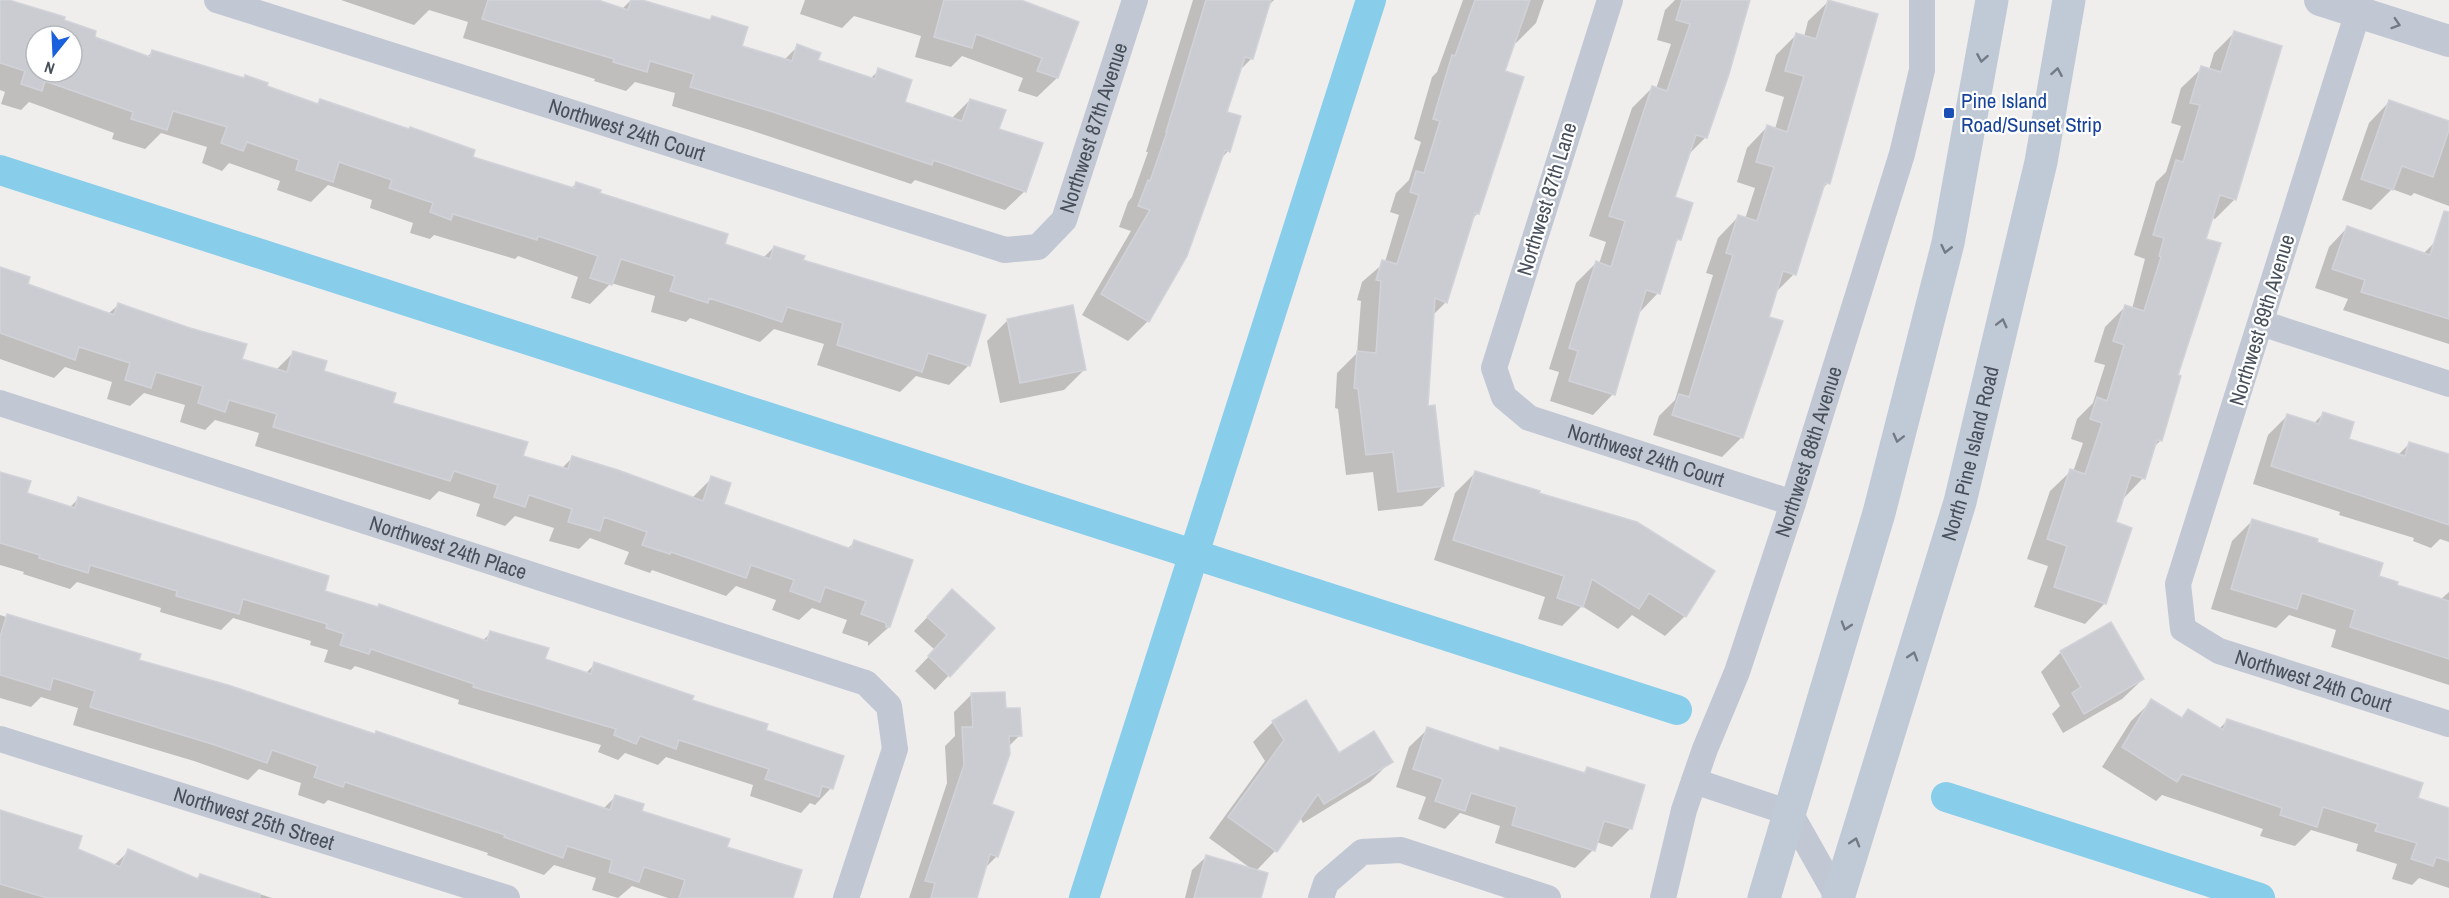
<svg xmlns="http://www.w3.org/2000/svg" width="2449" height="898" viewBox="0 0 2449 898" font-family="'Archivo Narrow',sans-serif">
<rect width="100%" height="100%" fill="#f0eded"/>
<g fill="#0003" fill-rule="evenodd">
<path d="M0,0L62,21L93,38L147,57L153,51L243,79L245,77L265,87L316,105L321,101L471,158L571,188L576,184L723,245L763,258L774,247L801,261L969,365L949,385L916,376L900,392L817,365L824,344L774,329L760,342L690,318L686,322L651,312L655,296L611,283L590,304L571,298L578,277L518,256L515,259L434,235L430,239L410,233L413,223L370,208L372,200L328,185L311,202L277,190L280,181L229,163L222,171L202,163L207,147L161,133L145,149L112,139L114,133L29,102L21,110L1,104L5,92L0,90ZM36,36H72V72H36Z"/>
<polygon points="341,0 593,0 622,9 631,0 636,0 708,21 712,17 741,47 784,60 798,46 816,61 870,79 879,70 903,103 951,119 970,100 997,130 1025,191 1005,210 915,180 911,184 750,130 672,106 675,93 635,82 626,91 594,81 595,79 463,38 468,22 429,10 414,25"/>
<polygon points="805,0 1017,0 1077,22 1057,78 1037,97 1018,91 1023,78 962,56 951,67 915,57 921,36 854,16 842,28 800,14"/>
<polygon points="1193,0 1274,0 1267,7 1251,59 1238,72 1225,113 1228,151 1220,160 1148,321 1128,341 1082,315 1131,231 1119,227 1128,202 1132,197 1148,152 1146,152"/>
<polygon points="1463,0 1544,0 1536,23 1516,43 1514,42 1503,72 1478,213 1471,220 1446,302 1432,316 1427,408 1443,486 1422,506 1378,511 1373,472 1346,475 1338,409 1335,408 1337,373 1357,353 1361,301 1357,300 1362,282 1385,262 1399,215 1390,212 1396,193 1409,180 1421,142 1414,139 1432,77 1437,72"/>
<polygon points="1675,0 1749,0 1728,73 1705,138 1687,156 1673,198 1679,239 1673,245 1658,293 1638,314 1613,394 1593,415 1550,401 1559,372 1549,369 1576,283 1596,263 1599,264 1606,242 1589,236 1632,108 1653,87 1656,89 1671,44 1657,40 1665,10"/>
<polygon points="1829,1 1828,183 1820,191 1794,274 1775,293 1767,318 1742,437 1722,457 1653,435 1659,416 1675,400 1713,275 1706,273 1718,238 1738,217 1745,219 1755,188 1737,182 1747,148 1767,127 1775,129 1784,97 1765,91 1776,55 1796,35 1804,37 1808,21"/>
<polygon points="2234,33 2235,199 2215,219 2211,218 2204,240 2160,441 2153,448 2143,478 2123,499 2114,523 2105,603 2085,624 2034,607 2048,566 2027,559 2050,491 2071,471 2073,472 2083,443 2071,439 2077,419 2093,403 2105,365 2094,362 2105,327 2125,307 2132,309 2145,259 2134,255 2156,182 2166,172 2181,126 2171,123 2181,88 2202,68 2209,70 2214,53"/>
<polygon points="2389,102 2449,123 2449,206 2414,193 2411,196 2392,189 2371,210 2342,200 2369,123"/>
<polygon points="2347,228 2423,254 2435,242 2449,246 2449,344 2343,310 2348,299 2315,288 2329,247"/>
<polygon points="0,269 26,285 108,314 118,305 240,360 275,371 294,352 322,372 392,404 522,457 561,469 573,457 692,498 712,478 723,505 847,549 855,542 889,627 868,646 868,642 842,633 847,620 812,608 799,620 772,610 776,600 736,586 726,596 652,570 650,573 624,564 629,552 590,538 579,549 549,541 554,528 515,516 505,526 476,516 480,504 439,491 430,500 255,446 259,433 215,420 205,430 180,422 185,405 144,393 130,406 107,399 112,382 65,367 54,378 0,359"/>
<polygon points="1008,320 1085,369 1064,390 1000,403 987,341"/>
<polygon points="2323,414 2347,440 2397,456 2409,444 2449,458 2449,542 2440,539 2431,548 2413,541 2414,538 2339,515 2340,512 2253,484 2268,435 2287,416 2313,424"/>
<polygon points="1475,473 1537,494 1685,616 1665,636 1632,615 1618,629 1582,606 1562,626 1538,619 1545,597 1434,560 1455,493"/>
<polygon points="0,477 25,494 69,508 78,499 323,592 482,641 491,633 544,660 585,674 595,664 764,731 831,788 815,805 810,803 801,813 750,796 753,785 666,757 658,765 625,753 618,760 598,752 601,745 458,704 459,700 355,666 351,670 324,662 328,650 310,645 311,641 233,618 221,630 160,612 161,608 77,582 70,589 23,574 24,572 0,565"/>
<polygon points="2253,520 2315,543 2395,586 2440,600 2449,592 2449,685 2331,647 2336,630 2289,615 2276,628 2211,609 2232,541"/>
<polygon points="939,605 993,628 935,690 915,671 935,650 914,631"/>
<polygon points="0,615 374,735 376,732 603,809 615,797 640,812 725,848 792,898 668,898 632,886 618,898 592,890 596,878 554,865 544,875 487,855 488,853 328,800 324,804 298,795 301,783 259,769 248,780 194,761 73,725 78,708 41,697 31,707 0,698"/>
<polygon points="2061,652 2143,679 2122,699 2063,733 2052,714 2060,706 2041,672"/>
<polygon points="971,695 1005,710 1020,735 1008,747 990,805 997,856 984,869 975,898 909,898 947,783 945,746 955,736 954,712"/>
<polygon points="2152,701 2180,719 2188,711 2219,729 2227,721 2416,799 2449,809 2449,888 2419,878 2412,885 2392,879 2397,864 2356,851 2358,844 2311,830 2295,846 2260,836 2263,829 2162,795 2156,801 2102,767 2131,721"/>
<polygon points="1273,722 1339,755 1391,761 1370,782 1303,823 1300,817 1275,851 1256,871 1259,898 1185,898 1192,870 1206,857 1253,870 1209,838 1265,761 1253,742"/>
<polygon points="1428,729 1497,752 1501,748 1582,774 1587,769 1643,786 1630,829 1612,847 1596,842 1593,850 1575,868 1495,843 1500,826 1460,813 1445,829 1418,819 1426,797 1396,787 1409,747"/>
<polygon points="0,812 113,866 129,851 196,880 200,875 272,898 0,898"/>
</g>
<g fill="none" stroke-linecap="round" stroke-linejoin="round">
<g stroke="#88ceeb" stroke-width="30">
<polyline points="0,170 1677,710"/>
<polyline points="1946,797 2260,898"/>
<polyline points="1084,898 1371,0"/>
</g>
</g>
<g fill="#caccd2" stroke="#d1d3d9" stroke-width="1.5" fill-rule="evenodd">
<path d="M0,0H9L65,17L64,20L96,31L95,37L150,57L152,50L244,78L245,75L268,83L267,86L318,104L320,99L409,129L410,127L475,150L473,157L574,188L576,182L601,190L600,193L728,234L725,244L770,259L774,246L805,256L803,260L986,315L970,366L928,353L922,372L837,345L843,323L787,307L782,322L709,298L708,303L670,291L675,276L621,259L612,285L590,278L598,256L538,236L537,240L453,214L451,220L430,212L433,203L389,188L392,180L339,162L333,182L296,170L299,160L247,142L243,151L221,143L227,127L173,111L167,130L131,119L133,112L45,81L42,91L21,84L25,71L0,63ZM36,36H72V72H36Z"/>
<polygon points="488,0 598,0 628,10 631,0 642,0 710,20 712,16 748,27 742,46 792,61 797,44 821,53 818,60 875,79 878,68 912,80 905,102 962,121 970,99 1006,110 999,129 1043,143 1026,192 933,160 932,165 770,111 690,87 694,74 650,61 647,72 613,62 614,59 482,19"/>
<polygon points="944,0 1021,0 1079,22 1058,78 1037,71 1042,58 976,34 972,48 934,37"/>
<polygon points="1206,0 1271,0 1253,59 1245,57 1227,112 1241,116 1230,152 1225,150 1187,256 1149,322 1101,294 1150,210 1138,206 1148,180 1150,181 1167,132 1166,132"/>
<polygon points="1475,0 1530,0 1505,71 1524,77 1479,214 1475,213 1447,303 1435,298 1428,406 1435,405 1444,486 1398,492 1393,452 1366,455 1358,389 1354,388 1357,351 1376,353 1381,281 1376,280 1382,260 1397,264 1419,195 1410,192 1416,171 1424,173 1440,121 1433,119 1452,55 1455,56"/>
<polygon points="1682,0 1750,0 1729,74 1707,138 1696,135 1675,197 1693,203 1681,240 1677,239 1660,294 1646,290 1615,395 1569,381 1578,351 1569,348 1596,261 1611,267 1625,221 1609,216 1652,86 1667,91 1690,24 1676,20"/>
<polygon points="1828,0 1878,14 1830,184 1825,183 1796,275 1783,271 1769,317 1783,321 1743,438 1672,415 1679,394 1689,397 1733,255 1726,253 1738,215 1757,221 1774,167 1756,162 1767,125 1787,132 1804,76 1785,71 1796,33 1816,39"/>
<polygon points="2234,31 2282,46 2236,200 2220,195 2206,239 2221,243 2178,375 2181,376 2162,441 2157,440 2145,479 2131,475 2116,522 2132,528 2106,604 2054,587 2067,546 2047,539 2070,469 2085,474 2102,423 2090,419 2097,397 2107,401 2124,345 2113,341 2125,305 2144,311 2161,257 2159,256 2164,238 2153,235 2176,160 2183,162 2200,105 2190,103 2201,66 2221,72"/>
<polygon points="2389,100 2449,121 2449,130 2433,177 2402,166 2393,190 2361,179"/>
<polygon points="2444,211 2449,212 2449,319 2361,292 2365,280 2332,269 2347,226 2430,255"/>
<polygon points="0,267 30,277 28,284 114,315 118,303 190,328 247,344 242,359 287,372 293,351 327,361 324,371 396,393 393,403 528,442 523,456 568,469 572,456 618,470 703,501 711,476 731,483 724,504 851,549 854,540 913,560 890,627 886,627 886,623 861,614 866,601 825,587 820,602 790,591 794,580 751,565 746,578 671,552 670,554 642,545 647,532 604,517 600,531 568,522 572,509 529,495 525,507 494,497 498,485 454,471 450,481 273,427 277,414 229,400 225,412 198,403 203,386 156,372 151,388 125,380 130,363 79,347 75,360 0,333"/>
<polygon points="1073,305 1086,370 1020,383 1007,319"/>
<polygon points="2323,412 2354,422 2349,439 2405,456 2409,442 2449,454 2449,525 2271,466 2287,414 2319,424"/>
<polygon points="1475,471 1540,491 1539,493 1637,522 1715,571 1686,617 1649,593 1639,609 1592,579 1583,607 1557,598 1564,576 1453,540"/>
<polygon points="0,472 31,481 27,493 75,508 78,497 329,576 325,591 378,607 379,604 487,641 490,631 549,648 545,659 591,674 594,662 694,696 692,700 768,724 766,730 844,756 833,789 822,786 819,797 765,779 769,769 679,740 676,749 640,736 636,744 614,735 616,729 473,687 474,684 371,649 369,654 340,645 344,634 326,628 327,624 243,599 239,614 176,596 177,591 90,565 88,573 39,558 40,555 0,543"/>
<polygon points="2252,519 2318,539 2317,542 2383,563 2379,576 2398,582 2397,585 2449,601 2449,659 2350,627 2355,610 2302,593 2297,609 2231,589"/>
<polygon points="952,589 995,628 950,677 928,656 947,635 927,617"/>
<polygon points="7,614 141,654 139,660 228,685 375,734 376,731 610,810 615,795 644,804 642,811 730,839 727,847 802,870 793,898 679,898 685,880 644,867 639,882 609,872 612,860 567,846 563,858 504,837 505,835 345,782 343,787 314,777 318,766 272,750 267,763 212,744 90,707 95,691 53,678 50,690 0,675 0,637"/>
<polygon points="2111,622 2144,679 2084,714 2072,693 2081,687 2060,651"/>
<polygon points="1005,692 1006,708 1020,708 1022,736 1009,736 1010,754 992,804 1014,812 998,857 990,854 977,898 931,898 935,883 925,881 964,765 962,727 973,727 971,693"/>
<polygon points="2151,699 2182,718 2188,709 2223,730 2227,719 2423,783 2418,798 2449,808 2449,861 2436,857 2433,866 2411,859 2417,843 2375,831 2378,824 2323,807 2317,827 2280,815 2282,808 2182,774 2177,782 2122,747"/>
<polygon points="1306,700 1339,753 1374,731 1393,762 1324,804 1318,794 1277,852 1228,817 1284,740 1272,721"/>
<polygon points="1427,727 1499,751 1500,747 1585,773 1587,767 1645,785 1632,829 1604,821 1595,851 1512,825 1517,807 1471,793 1465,811 1435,801 1443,779 1413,769"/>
<polygon points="0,810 82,836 78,849 120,867 128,849 198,879 200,874 260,894 260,898 47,898 0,884"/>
<polygon points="1206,855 1268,873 1261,898 1194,898"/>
</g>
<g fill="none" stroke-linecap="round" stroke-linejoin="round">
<g stroke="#c1c8d3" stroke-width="26">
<path id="s1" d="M217,0L1005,250L1038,247L1064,220L1135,0"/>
<path id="s2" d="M1610,0L1494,368L1504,397L1529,418L1793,503"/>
<path id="s3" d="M2358,12L2178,584L2183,629L2219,651L2449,724"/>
<polyline points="2261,323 2449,384"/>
<path id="s4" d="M0,403L866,683L889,706L895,749L846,898"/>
<path id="s5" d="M0,739L507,898"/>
<polyline points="1694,781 1790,813 1838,898"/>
<polyline points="1321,898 1326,883 1362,852 1401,850 1548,898"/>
<path id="s6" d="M1663,898L1684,810L1705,749L1737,672L1793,503L1902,154L1922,70V0"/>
</g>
<polyline stroke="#c1c8d3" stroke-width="32" points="2320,0 2449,41"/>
<g stroke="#c0c9d6" stroke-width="33">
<polyline points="1764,898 1879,513 1948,243 1992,0"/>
<path id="s7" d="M1838,898L1960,502L2041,162L2069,0"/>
</g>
</g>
<defs><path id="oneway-chevron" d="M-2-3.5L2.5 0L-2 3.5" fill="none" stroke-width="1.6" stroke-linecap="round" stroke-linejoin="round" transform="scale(1.5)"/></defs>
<use stroke="#717984" href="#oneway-chevron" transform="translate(2396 24) rotate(18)"/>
<g stroke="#717a85">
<use href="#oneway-chevron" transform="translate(1982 58) rotate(100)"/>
<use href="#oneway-chevron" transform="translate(2057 72) rotate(-80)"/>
<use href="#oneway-chevron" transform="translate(1946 249) rotate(103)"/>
<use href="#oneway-chevron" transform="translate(2002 323) rotate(-76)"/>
<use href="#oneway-chevron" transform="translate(1898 438) rotate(104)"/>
<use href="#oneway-chevron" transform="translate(1846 626) rotate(107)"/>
<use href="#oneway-chevron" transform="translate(1913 656) rotate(-73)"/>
<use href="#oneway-chevron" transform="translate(1855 842) rotate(-73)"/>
</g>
<rect fill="#1a4fb4" stroke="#fff" stroke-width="2" x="1943" y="107" width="12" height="12" rx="3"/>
<g text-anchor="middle" stroke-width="4.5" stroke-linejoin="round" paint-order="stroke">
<g font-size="21" fill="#164399" stroke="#fff" text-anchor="start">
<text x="1961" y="108">Pine Island<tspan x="1961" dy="24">Road/Sunset Strip</tspan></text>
</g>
<g font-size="21" fill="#464f5a" stroke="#fff">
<text dy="7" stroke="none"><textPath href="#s1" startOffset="994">Northwest 87th Avenue</textPath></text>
<text dy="7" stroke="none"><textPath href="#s1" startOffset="430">Northwest 24th Court</textPath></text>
<text transform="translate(1547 199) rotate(-73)" y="7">Northwest 87th Lane</text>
<text transform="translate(2262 320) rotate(-73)" y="7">Northwest 89th Avenue</text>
<text dy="7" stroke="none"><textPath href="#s6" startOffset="470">Northwest 88th Avenue</textPath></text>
<text dy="7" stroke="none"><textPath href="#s7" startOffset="464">North Pine Island Road</textPath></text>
<text dy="7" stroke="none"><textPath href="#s2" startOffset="572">Northwest 24th Court</textPath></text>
<text dy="7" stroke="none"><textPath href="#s4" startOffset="471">Northwest 24th Place</textPath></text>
<text dy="7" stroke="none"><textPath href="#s3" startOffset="786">Northwest 24th Court</textPath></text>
<text dy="7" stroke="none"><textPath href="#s5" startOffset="266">Northwest 25th Street</textPath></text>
</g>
</g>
<g transform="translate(54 54) rotate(198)"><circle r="28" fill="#ffffff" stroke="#b5b9bd" stroke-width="1.5"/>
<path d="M0-4.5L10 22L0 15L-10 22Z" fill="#1a5fdd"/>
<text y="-9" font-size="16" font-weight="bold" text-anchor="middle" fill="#464f5a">N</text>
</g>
</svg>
